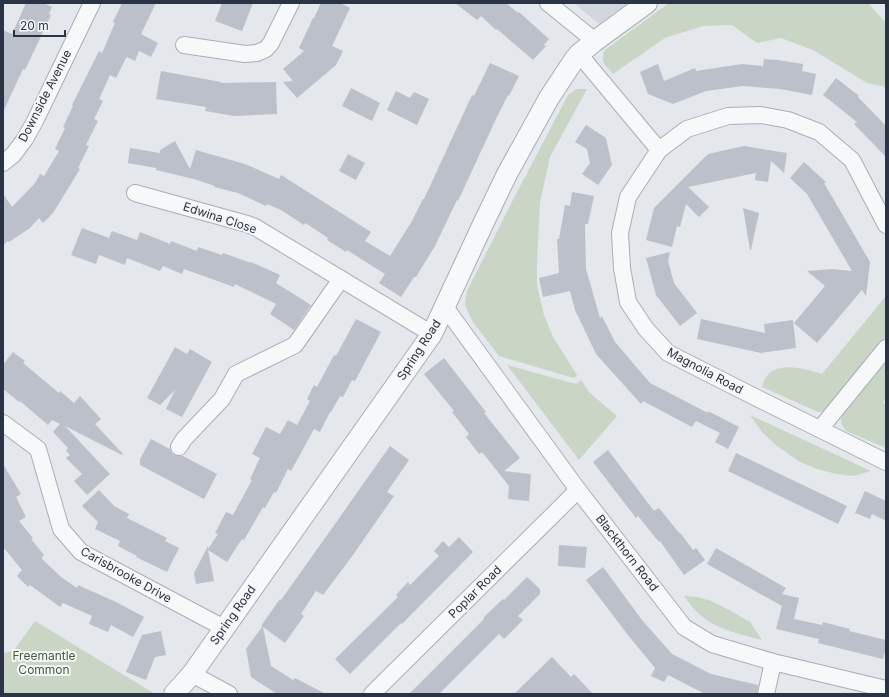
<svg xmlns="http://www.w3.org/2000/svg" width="889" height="697" viewBox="0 0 889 697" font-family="Inter,sans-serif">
<rect width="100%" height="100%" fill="#e4e7ec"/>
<polygon fill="#d2d6de" points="574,3 628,3 599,24"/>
<g fill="#c9d6c5">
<path d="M669,3H868L886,23V87L867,83L813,50L781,38L757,43L732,25L703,26L665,38L613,74C606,66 599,62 605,50Z"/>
<polygon points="577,89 587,89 550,157 540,202 537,264 537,286 544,315 553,337 577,375 574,378 499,356 473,322 467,310 465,304 467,291 515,196 568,95"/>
<path d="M886,296V336L823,412H818L762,387C769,358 802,368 822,374Z"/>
<polygon points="886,359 886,398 883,402 886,407 886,448 846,431 841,423 841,416"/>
<polygon points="507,365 576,384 581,380 590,393 617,416 579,460"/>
<polygon points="750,415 871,471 854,476 837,474 817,469 800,462 777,446 762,432"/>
<path d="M684,596L697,597L711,601L731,611L750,622L762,640C739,634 715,629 698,613C692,608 688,601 684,596Z"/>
<polygon points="35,621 155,694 3,694 3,654 14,650"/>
</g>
<g fill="#bbc0ca">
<polygon points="26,3 43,3 52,7 49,14 51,15 25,70 23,69 3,112 3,30 12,34"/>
<polygon points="122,3 156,3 141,34 158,43 151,57 139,51 135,61 127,57 126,58 116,78 110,75 99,99 103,101 94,119 98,121 86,145 89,146 78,168 80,169 53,213 43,223 39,218 30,228 9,242 8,241 3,245 3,194 12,207 35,183 40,174 44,176 59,151 55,149 65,128 63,127 73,106 72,105 99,51 102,53 115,23 113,22"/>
<polygon points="222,3 253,3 242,31 215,21"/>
<polygon points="321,3 340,3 350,8 332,46 343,51 336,65 297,98 283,82 293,81 283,69 304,51 299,48 313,18 314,18"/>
<polygon points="455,3 506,3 518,13 519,12 549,39 544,45 546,46 533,60 497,29 496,30 481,16 477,20"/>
<polygon points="764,59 778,60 803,64 802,71 816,74 812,95 780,89 743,86 706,91 673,104 648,94 640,72 658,64 664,81 695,68 696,71 742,64 763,66"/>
<polygon points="490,63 519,76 509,96 508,95 495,121 458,201 457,200 435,246 416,277 414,277 401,297 379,283 385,274 347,250 346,252 327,240 328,238 305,223 304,225 281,210 267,204 266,206 238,193 214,187 215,186 194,179 156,170 156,168 128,163 130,148 160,153 160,150 175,141 190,169 196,150 245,164 279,179 281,175 371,232 365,241 390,256 412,221 423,199 424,199 472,95 474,96"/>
<polygon points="161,71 221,82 221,83 276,82 277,114 234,116 205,111 206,107 156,99"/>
<polygon points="836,78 859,96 858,97 886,126 886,157 854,124 857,122 823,95"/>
<polygon points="351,88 380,103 372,121 342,106"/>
<polygon points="396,91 410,98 414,92 429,99 417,125 387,110"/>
<polygon points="586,125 606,138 609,152 612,165 598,185 582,174 590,163 587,149 575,142"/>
<polygon points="744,146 787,153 784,173 771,161 768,182 755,180 756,173 688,187 709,207 699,217 686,204 680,227 677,226 672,247 646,240 654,208 708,154"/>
<polygon points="348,154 365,163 356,180 339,171"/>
<polygon points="804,162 826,182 824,183 870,262 866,296 862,290 817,343 794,323 825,286 807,271 832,269 852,271 807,194 790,178"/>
<polygon points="572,192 594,196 588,224 585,224 586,269 600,318 602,316 615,342 650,383 708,413 708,411 739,427 728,449 715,442 720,433 696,421 692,427 643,401 641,404 596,354 575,310 570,291 543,297 539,278 559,273 557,239 559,239 565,205 570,206"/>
<polygon points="743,208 759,213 751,250 750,250"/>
<polygon points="82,228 109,238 112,231 137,240 140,232 170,244 171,241 197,251 198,247 222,255 223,253 251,263 251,262 280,275 276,283 311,305 294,330 270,314 276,304 235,284 234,287 184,269 182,274 163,266 160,271 127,258 125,265 99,255 96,264 71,255"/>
<polygon points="670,252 668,261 674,283 697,313 680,326 656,295 646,258"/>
<polygon points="356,319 381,332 355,381 352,380 343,397 340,396 331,412 330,412 320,432 314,429 291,471 288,469 276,493 274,492 265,508 263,507 244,540 242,539 227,562 208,550 214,581 196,584 194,573 208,546 208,549 218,534 215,533 226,512 233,515 252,480 250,479 260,458 252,454 266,427 280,434 288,420 297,425 310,401 307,399 314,385 317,387 334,355 336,356"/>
<polygon points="701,319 765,333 764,324 793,320 796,348 761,353 697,339"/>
<polygon points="175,347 187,354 190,349 212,362 182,417 166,409 175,390 160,405 147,398"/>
<polygon points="13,352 25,361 23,363 59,393 60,391 74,403 80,396 101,419 95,424 123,454 122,455 65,426 110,474 87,495 74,481 82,474 66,458 70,455 66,451 68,448 53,432 60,424 52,420 48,425 20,401 19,402 3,389 3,365"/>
<polygon points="444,358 486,412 484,413 520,458 504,471 531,474 529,501 508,499 509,486 482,452 479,454 466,437 469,434 452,412 454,411 424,374"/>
<polygon points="151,439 170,449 171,452 174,455 178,456 183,456 217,474 204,499 140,465 140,459"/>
<polygon points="390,446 409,460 387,492 394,496 353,555 323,595 316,591 301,614 304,616 285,643 263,627 271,666 293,680 295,678 326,694 277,694 251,677 246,649 262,627 261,626 280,599 281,600 330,531"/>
<polygon points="608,450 654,511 659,508 680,534 681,534 693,550 696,548 705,560 684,575 660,541 659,542 638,516 636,518 593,462"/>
<polygon points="736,453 847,506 838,524 728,471"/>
<polygon points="3,464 21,494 16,497 26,517 19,521 33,538 31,539 44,555 41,558 61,577 77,588 78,585 116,602 144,617 133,637 111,625 108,632 89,624 92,616 63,603 60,607 30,585 28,587 17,576 22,570 3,547"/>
<polygon points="99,490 114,506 129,514 127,518 167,538 165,541 179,548 167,572 136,557 137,556 118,546 120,541 95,529 98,522 82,506"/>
<polygon points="865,491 886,501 886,521 872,514 870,519 855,513"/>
<polygon points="459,537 473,552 402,624 401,623 350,674 335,659 398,597 396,595 408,582 410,585 439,556 434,551 443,541 449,547"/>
<polygon points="559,545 587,547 585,568 558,566"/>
<polygon points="716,548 786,588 782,594 799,598 794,619 822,625 823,622 850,629 849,631 886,640 886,648 883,659 818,643 819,639 776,629 782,606 707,564"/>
<polygon points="603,567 642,620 672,654 711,674 758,685 757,694 705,694 668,675 664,682 651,676 655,668 628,635 586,580"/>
<polygon points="527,577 540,589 540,594 518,616 523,620 504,639 499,634 439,694 409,694 484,619 483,618 503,599 504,600"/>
<polygon points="161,631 166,655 155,657 146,680 126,672 142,635"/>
<polygon points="552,657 571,677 574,674 593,694 514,694"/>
</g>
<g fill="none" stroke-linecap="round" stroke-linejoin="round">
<defs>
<g id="minor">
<polyline points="548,3 595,41"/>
<polyline points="184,45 245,54 257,53 266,49 271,43 291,3"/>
<polyline points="579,54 659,150 628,197 620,233 622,268 628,302 646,329 668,353 751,395 886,462"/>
<polyline points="659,150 687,129 728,116 761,115 788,120 819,132 852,160 886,225"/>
<polyline points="3,163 13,155 25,139 35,121 92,3"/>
<polyline points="135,193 247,224 255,227 432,334"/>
<polyline points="445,307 578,490 684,627 712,644 773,662 886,689"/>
<polyline points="3,423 38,449 61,529 81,552 224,628"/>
<polyline points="820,429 886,348"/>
<polyline points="179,447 184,439 222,399 236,374 295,345 341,279"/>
<polyline points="192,674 229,694"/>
<polyline points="372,694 578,490"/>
<polyline points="766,694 773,662"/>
</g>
<polyline id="tertiary" points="174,694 192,674 432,334 483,224 507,174 549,98 574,60 579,54 595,41 647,3"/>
</defs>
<use href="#minor" stroke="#a9aeb7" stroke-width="18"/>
<use href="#tertiary" stroke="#a9aeb7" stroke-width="22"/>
<use href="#minor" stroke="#f7f8fa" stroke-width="16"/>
<use href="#tertiary" stroke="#f7f8fa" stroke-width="20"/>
</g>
<g text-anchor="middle" stroke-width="4" stroke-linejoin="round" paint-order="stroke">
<g font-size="12" fill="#2b3445" stroke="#f4f6f9">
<text transform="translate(45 96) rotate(-63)" y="4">Downside Avenue</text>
<text transform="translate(220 218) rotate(18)" y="4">Edwina Close</text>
<text transform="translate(419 350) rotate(-57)" y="4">Spring Road</text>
<text transform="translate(705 371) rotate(28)" y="4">Magnolia Road</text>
<text transform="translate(627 553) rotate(52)" y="4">Blackthorn Road</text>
<text transform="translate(126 575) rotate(29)" y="4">Carisbrooke Drive</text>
<text transform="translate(475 592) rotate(-45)" y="4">Poplar Road</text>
<text transform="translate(233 615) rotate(-55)" y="4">Spring Road</text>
</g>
<g font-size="12" fill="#3f6138" stroke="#f4f6f9">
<text x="44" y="660">Freemantle<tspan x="44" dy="14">Common</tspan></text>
</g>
</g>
<rect width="889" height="697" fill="none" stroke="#2b3445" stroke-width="8"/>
<path d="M14 30v6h51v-6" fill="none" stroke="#2b3445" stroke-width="2"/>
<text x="20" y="30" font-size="12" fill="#2b3445" stroke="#f4f6f9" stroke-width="3" paint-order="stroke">20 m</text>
</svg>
